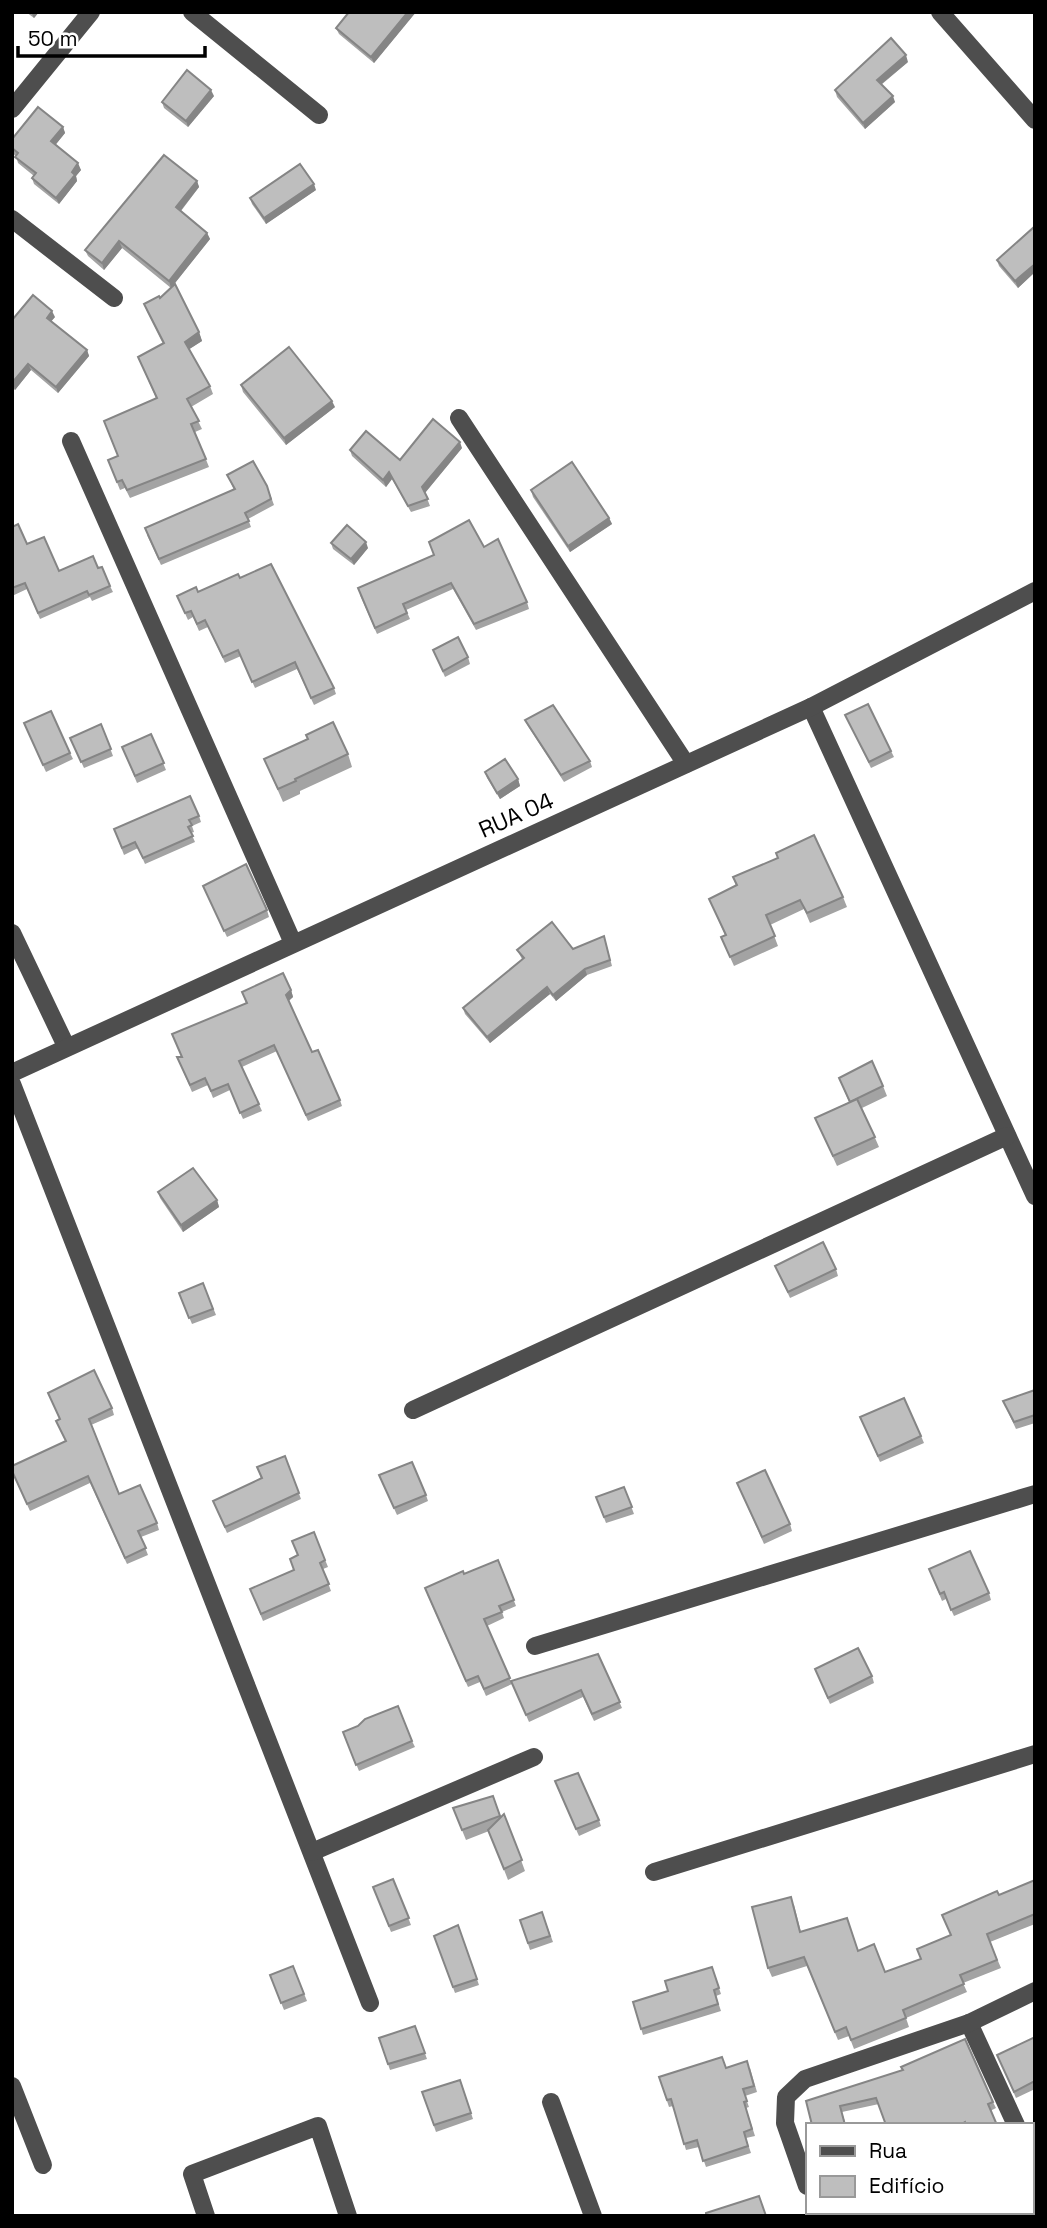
<svg xmlns="http://www.w3.org/2000/svg" width="1047" height="2228" viewBox="0 0 1047 2228" font-family="'Space Grotesk',sans-serif">
<rect width="100%" height="100%" fill="#fff"/>
<g fill="none" stroke-linecap="round" stroke-linejoin="round">
<g stroke="#4e4e4e" stroke-width="18">
<polyline points="192,12 319,115"/>
<polyline points="940,12 1035,120"/>
<polyline points="12,109 91,12"/>
<polyline points="12,219 114,298"/>
<polyline points="459,418 686,764"/>
<polyline points="71,441 293,943"/>
<polyline points="811,707 1035,1196"/>
<polyline points="12,933 66,1046"/>
<polyline points="12,1073 811,707 1035,591"/>
<polyline points="12,1084 370,2003"/>
<polyline points="413,1410 1007,1136"/>
<polyline points="535,1646 1035,1494"/>
<polyline points="312,1852 534,1757"/>
<polyline points="654,1872 1035,1754"/>
<polyline points="969,2023 1016,2125"/>
<polyline points="12,2086 43,2165"/>
<polyline points="551,2102 593,2216"/>
<polyline points="1031,2157 1035,2164"/>
<polyline points="807,2186 785,2123 786,2097 805,2079 969,2023 1035,1991"/>
<polyline points="1031,2192 1035,2190"/>
<polyline points="816,2212 818,2216"/>
<polyline points="206,2216 192,2174 318,2126 348,2216"/>
<polyline points="986,2216 993,2212"/>
</g>
</g>
<g fill="#a3a3a3">
<polygon points="26,12 39,12 34,18"/>
<polygon points="349,12 416,12 374,63 339,34 336,28"/>
<polygon points="908,62 881,85 895,102 865,129 837,97 835,90"/>
<polygon points="214,96 188,127 164,108 162,102"/>
<polygon points="63,127 65,133 55,145 81,170 76,176 77,181 59,204 34,184 32,178 34,176 18,163 16,156 12,153 12,139"/>
<polygon points="197,181 199,187 181,211 207,233 210,239 171,288 122,248 104,270 88,256 85,250"/>
<polygon points="316,190 266,224 252,204 250,198"/>
<polygon points="1035,228 1035,272 1018,288 999,266 997,260"/>
<polygon points="160,298 199,332 202,341 189,349 210,386 213,394 191,407 202,429 195,432 209,467 130,498 125,488 120,490 108,460 118,456 156,398 138,357 163,344 147,312 144,304"/>
<polygon points="55,317 51,321 87,350 89,356 58,393 31,370 15,390 12,387 12,320"/>
<polygon points="241,385 335,407 286,445 243,392"/>
<polygon points="462,448 425,493 430,506 411,512 392,479 386,487 352,456 350,450 400,460"/>
<polygon points="227,475 267,486 274,505 248,519 251,527 161,565 147,535 234,490"/>
<polygon points="531,490 609,518 612,524 570,552 533,497"/>
<polygon points="12,527 27,544 59,571 98,568 110,586 113,592 92,601 90,597 40,619 27,589 12,596"/>
<polygon points="429,542 484,547 527,602 529,609 476,630 453,589 406,610 410,619 377,634 360,595 434,555"/>
<polygon points="331,543 368,548 354,565 333,549"/>
<polygon points="240,578 334,688 336,694 314,705 297,669 255,688 241,656 225,663 208,627 199,631 193,617 188,620 177,596 198,592"/>
<polygon points="433,650 468,657 470,664 445,677"/>
<polygon points="845,715 891,751 894,757 871,768"/>
<polygon points="525,720 590,761 592,767 564,782 528,726"/>
<polygon points="24,723 70,753 73,759 46,772"/>
<polygon points="101,724 113,756 84,768 70,738"/>
<polygon points="151,734 166,770 137,783 122,747"/>
<polygon points="348,754 352,767 300,791 300,794 283,802 264,759"/>
<polygon points="485,772 518,779 520,786 500,799 487,778"/>
<polygon points="199,816 201,822 192,826 194,832 191,833 195,842 145,864 138,848 124,855 114,829"/>
<polygon points="733,877 843,897 847,907 810,923 804,909 770,925 778,946 734,966 721,937 725,935 709,899 736,886"/>
<polygon points="203,886 267,910 269,917 227,937"/>
<polygon points="606,943 612,966 587,975 556,1001 550,994 490,1043 465,1014 463,1008 522,959 517,950 573,949"/>
<polygon points="291,990 293,997 289,1001 312,1052 340,1100 342,1106 308,1121 277,1051 242,1067 262,1111 243,1119 230,1090 213,1098 208,1085 192,1092 177,1057 181,1057 246,1003 242,992"/>
<polygon points="839,1078 883,1086 887,1096 862,1108 879,1147 837,1166 815,1118 849,1102"/>
<polygon points="158,1192 217,1200 219,1207 183,1232 160,1198"/>
<polygon points="775,1266 836,1269 838,1276 790,1298"/>
<polygon points="203,1283 216,1315 192,1324 179,1293"/>
<polygon points="1035,1390 1035,1423 1016,1429 1003,1401"/>
<polygon points="48,1393 112,1408 114,1415 91,1425 119,1494 157,1523 159,1530 141,1537 148,1555 127,1564 90,1483 30,1511 12,1472 66,1442 56,1421 60,1419"/>
<polygon points="860,1417 921,1436 924,1443 880,1462"/>
<polygon points="285,1456 301,1499 227,1533 213,1501 261,1478 257,1467"/>
<polygon points="382,1482 426,1495 428,1501 397,1515"/>
<polygon points="737,1483 790,1524 792,1531 764,1544"/>
<polygon points="624,1487 634,1514 606,1523 596,1497"/>
<polygon points="314,1532 328,1567 323,1569 331,1591 263,1621 250,1589 294,1570 298,1556"/>
<polygon points="498,1560 516,1606 502,1612 504,1618 487,1626 512,1684 486,1696 480,1682 468,1687 427,1594 464,1574"/>
<polygon points="929,1569 989,1593 991,1600 954,1616 946,1599 942,1601"/>
<polygon points="598,1654 622,1708 594,1721 583,1697 529,1722 514,1687"/>
<polygon points="815,1669 872,1676 874,1683 830,1704"/>
<polygon points="343,1732 412,1741 415,1747 359,1771"/>
<polygon points="557,1787 599,1820 601,1826 579,1836"/>
<polygon points="493,1796 501,1817 504,1814 525,1871 508,1880 489,1831 466,1840 453,1808"/>
<polygon points="393,1879 411,1925 391,1932 373,1887"/>
<polygon points="1035,1880 1035,1924 990,1942 1001,1968 963,1983 967,1992 906,2018 909,2027 854,2049 849,2036 838,2040 807,1966 772,1977 768,1968 794,1905 801,1932 858,1951 885,1972 921,1960 999,1895"/>
<polygon points="542,1912 553,1942 530,1950 520,1920"/>
<polygon points="458,1925 479,1985 455,1993 434,1936"/>
<polygon points="293,1966 307,2001 284,2010 270,1975"/>
<polygon points="712,1967 721,1994 716,1996 721,2011 643,2035 633,2002 668,1991"/>
<polygon points="415,2026 427,2059 390,2070 379,2038"/>
<polygon points="1035,2037 1035,2089 1016,2098 997,2055"/>
<polygon points="726,2068 750,2068 757,2092 745,2096 749,2107 746,2108 755,2136 746,2138 751,2153 706,2167 699,2147 686,2150 673,2106 669,2107 659,2077"/>
<polygon points="903,2070 993,2102 996,2108 990,2111 997,2125 886,2125 879,2104 842,2112 846,2125 812,2125 806,2101"/>
<polygon points="460,2080 473,2119 436,2132 422,2092"/>
</g>
<g fill="#858585">
<polygon points="31,12 39,12 34,18"/>
<polygon points="408,12 416,12 374,63 371,57"/>
<polygon points="906,55 908,62 879,86 877,80"/>
<polygon points="211,90 214,96 188,127 186,121"/>
<polygon points="893,96 895,102 865,129 863,123"/>
<polygon points="63,127 65,133 53,148 51,141"/>
<polygon points="78,163 81,170 76,176 77,181 59,204 56,198 72,172"/>
<polygon points="197,181 199,187 178,214 176,207"/>
<polygon points="314,184 316,190 266,224 264,218"/>
<polygon points="207,233 210,239 171,288 169,281"/>
<polygon points="119,241 122,248 104,270 102,263"/>
<polygon points="1035,264 1035,272 1018,288 1015,281"/>
<polygon points="52,311 55,317 49,324 47,318"/>
<polygon points="199,332 202,341 188,350 185,342"/>
<polygon points="87,350 89,356 58,393 56,387"/>
<polygon points="28,364 31,370 15,390 13,383"/>
<polygon points="332,401 335,407 286,445 284,438"/>
<polygon points="460,442 462,448 424,494 422,487"/>
<polygon points="389,472 392,479 386,487 383,480"/>
<polygon points="609,518 612,524 570,552 568,546"/>
<polygon points="366,542 368,548 354,565 351,559"/>
<polygon points="518,779 520,786 500,799 497,793"/>
<polygon points="585,969 587,975 556,1001 553,995"/>
<polygon points="547,987 550,994 490,1043 487,1037"/>
<polygon points="291,990 293,997 288,1001 286,995"/>
<polygon points="217,1200 219,1207 183,1232 181,1225"/>
</g>
<g fill="#bebebe" stroke="#858585" stroke-width="2">
<polygon points="349,12 408,12 371,57 336,28"/>
<polygon points="891,38 906,55 877,80 893,96 863,123 835,90"/>
<polygon points="187,70 211,90 186,121 162,102"/>
<polygon points="38,107 63,127 51,141 78,163 72,172 75,175 56,198 32,178 36,173 15,157 18,153 12,148 12,139"/>
<polygon points="164,155 197,181 176,207 207,233 169,281 119,241 102,263 85,250"/>
<polygon points="300,164 314,184 264,218 250,198"/>
<polygon points="1034,227 1035,264 1015,281 997,260"/>
<polygon points="175,284 199,332 185,342 210,386 187,399 199,421 191,424 206,459 127,490 122,480 117,482 108,460 118,456 104,421 157,398 138,357 164,343 144,304 159,296 160,298"/>
<polygon points="33,295 52,311 47,318 87,350 56,387 28,364 12,383 12,320"/>
<polygon points="289,347 332,401 284,438 241,385"/>
<polygon points="433,419 460,442 422,487 428,499 408,506 389,472 383,480 350,450 366,431 400,460"/>
<polygon points="253,461 267,486 271,499 245,513 249,521 159,559 145,528 235,489 227,475"/>
<polygon points="572,462 609,518 568,546 531,490"/>
<polygon points="469,520 484,547 498,539 527,602 474,624 451,583 403,604 407,613 375,628 358,588 434,555 429,542"/>
<polygon points="18,524 27,544 44,537 59,571 93,556 98,568 102,567 110,586 89,595 87,591 38,613 25,583 12,588 12,527"/>
<polygon points="347,525 366,542 351,559 331,543"/>
<polygon points="271,564 334,688 311,698 295,662 252,682 238,650 223,657 205,620 197,624 191,611 185,613 177,596 196,587 198,592 238,574 240,578"/>
<polygon points="458,637 468,657 443,671 433,650"/>
<polygon points="868,704 891,751 869,762 845,715"/>
<polygon points="553,705 590,761 561,775 525,720"/>
<polygon points="51,711 70,753 43,765 24,723"/>
<polygon points="333,722 348,754 295,779 296,781 278,789 264,759 308,739 306,735"/>
<polygon points="101,724 111,749 81,762 70,738"/>
<polygon points="151,734 164,763 135,776 122,747"/>
<polygon points="505,759 518,779 497,793 485,772"/>
<polygon points="190,796 199,816 189,820 192,825 188,827 193,836 143,858 135,842 122,848 114,829"/>
<polygon points="814,835 843,897 807,913 800,900 766,915 775,936 730,957 721,937 726,935 709,899 737,885 733,877 778,858 776,853"/>
<polygon points="246,864 267,910 224,931 203,886"/>
<polygon points="552,922 573,949 604,936 610,960 585,969 553,995 547,987 487,1037 463,1008 524,958 517,950"/>
<polygon points="283,973 291,990 286,995 312,1052 318,1050 340,1100 306,1115 274,1045 239,1061 259,1104 240,1113 228,1084 211,1091 205,1078 190,1085 177,1057 182,1057 172,1034 247,1003 242,992"/>
<polygon points="872,1061 883,1086 850,1102 839,1078"/>
<polygon points="857,1099 875,1137 833,1156 815,1118"/>
<polygon points="193,1168 217,1200 181,1225 158,1192"/>
<polygon points="823,1242 836,1269 788,1292 775,1266"/>
<polygon points="203,1283 213,1309 189,1318 179,1293"/>
<polygon points="94,1370 112,1408 89,1419 119,1494 140,1485 157,1523 138,1531 146,1548 125,1558 88,1476 27,1504 12,1471 12,1466 66,1441 56,1421 60,1419 48,1393"/>
<polygon points="1035,1390 1035,1415 1014,1422 1003,1401"/>
<polygon points="904,1398 921,1436 878,1456 860,1417"/>
<polygon points="285,1456 299,1493 225,1527 213,1501 262,1478 257,1467"/>
<polygon points="412,1462 426,1495 394,1508 379,1475"/>
<polygon points="765,1470 790,1524 762,1537 737,1483"/>
<polygon points="624,1487 632,1507 604,1517 596,1497"/>
<polygon points="314,1532 325,1560 320,1563 329,1584 261,1614 250,1589 294,1570 290,1559 298,1555 292,1541"/>
<polygon points="970,1551 989,1593 951,1610 944,1592 940,1594 929,1569"/>
<polygon points="498,1560 514,1600 499,1606 502,1612 484,1619 510,1678 484,1689 478,1676 466,1681 425,1588 463,1571 464,1574"/>
<polygon points="858,1648 872,1676 828,1698 815,1669"/>
<polygon points="598,1654 620,1702 592,1714 581,1690 526,1715 511,1681"/>
<polygon points="398,1706 412,1741 356,1765 343,1732 358,1726 365,1719"/>
<polygon points="578,1773 599,1820 576,1829 555,1781"/>
<polygon points="493,1796 500,1816 462,1830 453,1808"/>
<polygon points="504,1814 522,1860 504,1869 488,1830"/>
<polygon points="393,1879 409,1918 389,1926 373,1887"/>
<polygon points="1035,1880 1035,1914 987,1934 997,1960 960,1975 964,1984 903,2010 906,2018 851,2040 846,2027 835,2032 804,1957 768,1968 752,1907 791,1897 800,1932 847,1918 858,1951 874,1944 885,1972 921,1959 917,1949 951,1935 942,1915 997,1891 999,1895"/>
<polygon points="542,1912 550,1936 528,1943 520,1920"/>
<polygon points="458,1925 477,1979 453,1987 434,1936"/>
<polygon points="293,1966 304,1994 281,2003 270,1975"/>
<polygon points="712,1967 719,1988 714,1990 718,2004 641,2029 633,2002 668,1991 665,1981"/>
<polygon points="415,2026 425,2053 388,2064 379,2038"/>
<polygon points="1035,2037 1035,2081 1014,2092 997,2055"/>
<polygon points="965,2039 993,2102 988,2104 997,2125 966,2125 965,2122 960,2125 886,2125 876,2098 840,2106 845,2125 812,2125 806,2101 903,2070 901,2067"/>
<polygon points="722,2057 726,2068 747,2061 754,2086 743,2089 747,2101 744,2102 752,2129 744,2132 748,2146 703,2161 697,2140 684,2144 671,2099 667,2100 659,2077"/>
<polygon points="460,2080 471,2113 434,2125 422,2092"/>
<polygon points="759,2196 766,2216 706,2216 706,2213"/>
</g>
<g text-anchor="middle" stroke-width="5" stroke-linejoin="round" paint-order="stroke">
<g font-size="23" fill="#000" stroke="#fff">
<text transform="translate(516 815) rotate(-24)" y="8">RUA 04</text>
</g>
</g>
<rect width="1047" height="2228" fill="none" stroke="#000000" stroke-width="28"/>
<rect x="806" y="2123" width="228" height="91" fill="#ffffff" stroke="#999999" stroke-width="2"/>
<rect x="820" y="2146" width="35" height="10" fill="#4e4e4e" stroke="#999999" stroke-width="2"/>
<text x="869" y="2158" font-size="21" fill="#000000">Rua</text>
<rect x="820" y="2176" width="35" height="21" fill="#bebebe" stroke="#999999" stroke-width="2"/>
<text x="869" y="2193" font-size="21" fill="#000000">Edifício</text>
<path d="M18 46v10h187v-10" fill="none" stroke="#000000" stroke-width="3.5"/>
<text x="28" y="46" font-size="21" fill="#000000" stroke="#ffffff" stroke-width="5" paint-order="stroke">50 m</text>
</svg>
